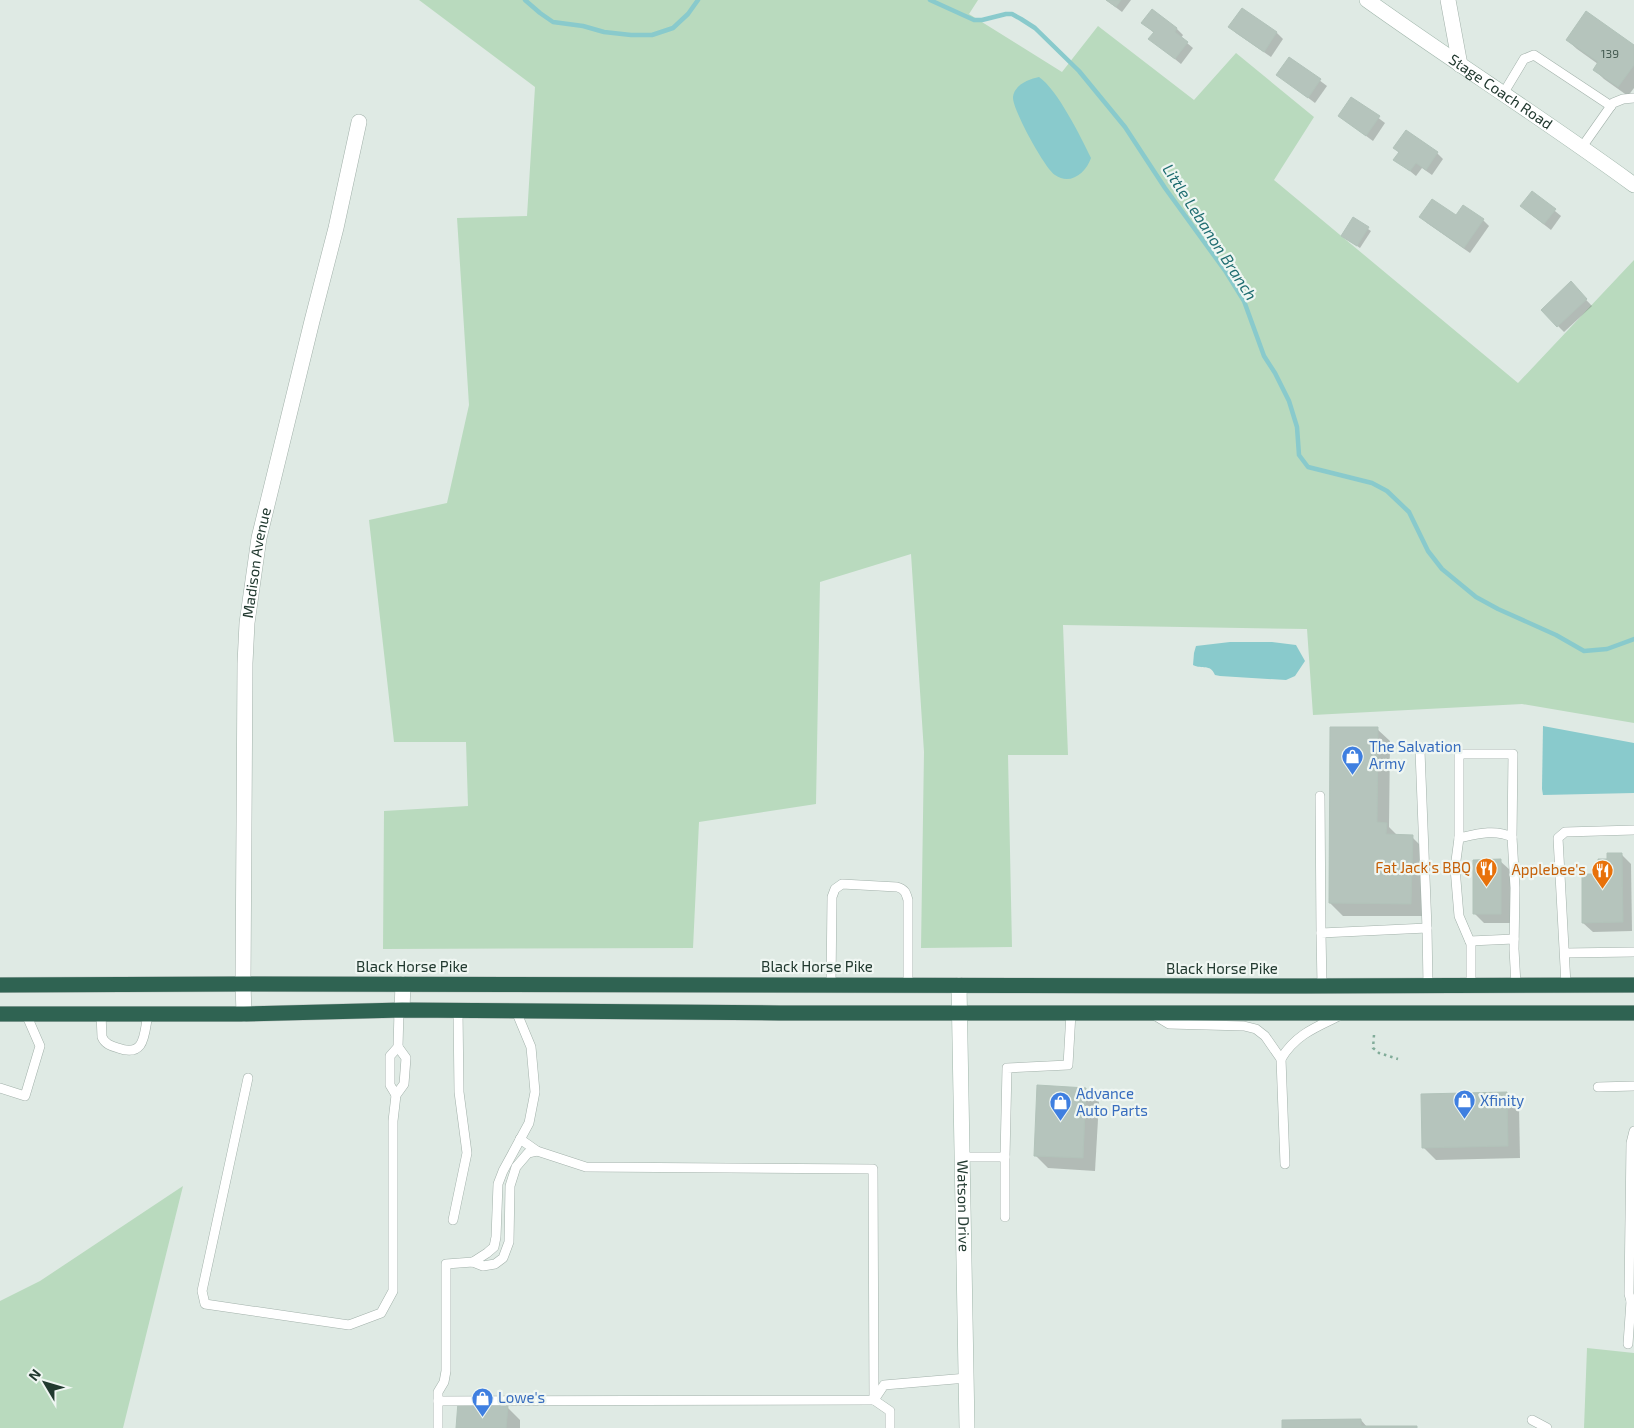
<svg xmlns="http://www.w3.org/2000/svg" width="1634" height="1428" viewBox="0 0 1634 1428" font-family="'Exo 2',sans-serif">
<rect width="100%" height="100%" fill="#dfeae4"/>
<g fill="#b9dabe">
<polygon points="419,0 978,0 969,14 1062,72 1098,26 1194,100 1236,53 1314,117 1274,180 1518,383 1634,260 1634,723 1522,704 1313,715 1307,629 1063,625 1068,755 1008,755 1012,947 921,948 924,752 911,554 820,582 816,804 699,822 693,948 383,949 384,811 468,806 466,742 394,742 369,520 447,503 469,405 457,218 527,216 535,87"/>
<polygon points="183,1186 123,1428 0,1428 0,1301 40,1281"/>
<polygon points="1587,1348 1634,1353 1634,1428 1584,1428"/>
</g>
<g fill="#89cacc">
<path d="M1039,77C1057,89 1081,137 1091,158C1086,173 1070,186 1055,175C1045,169 1012,109 1013,97C1014,85 1029,79 1039,77Z"/>
<path d="M1230,642H1272L1296,645L1305,661L1295,676L1286,680L1220,676L1215,675C1210,663 1202,670 1193,665L1194,653L1196,646Z"/>
<polygon points="1543,726 1634,743 1634,793 1543,795 1542,789"/>
</g>
<g fill="#0003">
<polygon points="1106,0 1131,0 1122,12"/>
<polygon points="1152,11 1177,29 1183,35 1181,38 1193,48 1181,64 1150,39 1154,33 1143,23"/>
<polygon points="1230,27 1277,33 1283,39 1271,57 1236,33"/>
<polygon points="1567,40 1634,46 1634,88 1628,96 1604,79 1595,70 1598,64 1577,49"/>
<polygon points="1290,58 1327,86 1315,103 1278,75"/>
<polygon points="1352,98 1385,123 1373,141 1339,116"/>
<polygon points="1395,148 1437,153 1443,159 1432,175 1422,168 1416,176 1395,159 1399,153"/>
<polygon points="1532,192 1561,216 1551,230 1528,212"/>
<polygon points="1421,217 1456,217 1483,220 1489,226 1470,253 1427,223"/>
<polygon points="1353,219 1371,231 1360,248 1345,238"/>
<polygon points="1570,283 1592,306 1564,332 1542,310"/>
<polygon points="1377,729 1390,741 1389,827 1398,836 1412,837 1425,850 1424,916 1343,916 1330,903"/>
<polygon points="1621,854 1631,864 1632,931 1593,932 1583,923 1600,875 1609,860"/>
<polygon points="1500,861 1510,870 1510,923 1484,923 1474,913"/>
<polygon points="1086,1089 1099,1102 1095,1171 1048,1168 1035,1155"/>
<polygon points="1506,1093 1519,1106 1520,1158 1436,1160 1423,1147"/>
<polygon points="507,1407 520,1420 520,1428 457,1428"/>
<polygon points="1361,1420 1367,1427 1418,1428 1284,1428"/>
</g>
<g fill="none" stroke-linecap="round" stroke-linejoin="round">
<g stroke="#89cacc" stroke-width="4.5">
<polyline points="525,0 540,13 553,22 583,26 604,32 631,35 652,35 673,28 688,14 698,0"/>
<polyline points="930,0 974,20 982,20 1006,14 1012,14 1021,19 1035,28 1079,71 1125,127 1165,188 1226,272 1244,301 1264,356 1275,373 1289,401 1297,427 1299,455 1308,467 1372,483 1387,491 1409,512 1428,551 1442,569 1476,597 1498,609 1556,635 1584,651 1607,649 1634,639"/>
</g>
</g>
<g fill="#b5c4bc" stroke="#b2c3ba">
<polygon points="1106,0 1121,0 1116,7"/>
<polygon points="1242,8 1277,32 1264,52 1228,27"/>
<polygon points="1152,9 1177,28 1175,32 1188,42 1175,59 1148,39 1154,32 1141,23"/>
<polygon points="1586,11 1634,45 1634,65 1618,87 1593,70 1598,62 1566,40"/>
<polygon points="1289,57 1321,79 1308,98 1276,75"/>
<polygon points="1351,97 1380,116 1366,136 1338,116"/>
<polygon points="1406,130 1438,152 1426,170 1416,163 1410,171 1393,160 1399,152 1393,148"/>
<polygon points="1532,191 1556,209 1544,224 1520,206"/>
<polygon points="1432,199 1456,215 1463,205 1484,219 1464,248 1419,217"/>
<polygon points="1353,217 1369,227 1357,246 1341,236"/>
<polygon points="1571,281 1587,299 1557,327 1541,310"/>
<polygon points="1330,727 1378,727 1377,822 1387,823 1386,834 1413,835 1411,904 1329,903"/>
<polygon points="1607,853 1622,853 1623,922 1582,923 1582,874 1599,874 1598,859 1607,859"/>
<polygon points="1501,859 1501,914 1473,914 1473,860"/>
<polygon points="1037,1085 1086,1088 1083,1158 1034,1156"/>
<polygon points="1507,1092 1508,1146 1422,1148 1421,1094"/>
<polygon points="458,1402 508,1406 506,1428 456,1428"/>
<polygon points="1361,1419 1361,1426 1417,1426 1417,1428 1282,1428 1282,1420"/>
</g>
<g fill="none" stroke-linecap="round" stroke-linejoin="round">
<defs>
<g id="lane">
<polyline points="1503,94 1524,59 1534,55 1611,106"/>
<polyline points="1582,147 1613,103 1623,99 1634,98"/>
<polyline points="1420,751 1427,928"/>
<polyline points="1320,796 1321,933"/>
<polyline points="1459,838 1459,754 1513,754 1512,837"/>
<polyline points="1470,941 1514,939"/>
<polyline points="1565,953 1634,952"/>
<path d="M831,984L832,897L835,889L842,884L897,887C905,889 906,893 908,900V985"/>
<polyline points="1322,985 1321,933 1427,928 1428,985"/>
<path d="M1471,985V944L1459,916L1455,868L1459,838C1477,834 1495,829 1512,837L1515,888L1514,949L1516,985"/>
<polyline points="1566,985 1558,838 1565,832 1634,830"/>
<path d="M101,1014L102,1037C105,1044 111,1046 118,1048C146,1058 144,1033 148,1014"/>
<polyline points="1154,1015 1169,1024 1244,1026 1256,1029 1265,1036 1281,1059 1285,1164"/>
<path d="M1281,1059C1295,1035 1316,1027 1339,1016"/>
<polyline points="248,1078 202,1291 205,1304 349,1325 381,1313 393,1291 393,1121 396,1095 404,1084 406,1058 398,1047"/>
<polyline points="1598,1087 1634,1086"/>
<polyline points="0,1088 25,1096 40,1046 26,1014"/>
<polyline points="396,1095 390,1085 390,1056 398,1047 399,1011"/>
<polyline points="1634,1131 1631,1143 1629,1294 1631,1301 1634,1305"/>
<polyline points="520,1139 537,1151 586,1167 873,1169 874,1400 890,1411 890,1428"/>
<polyline points="962,1157 1005,1157 1005,1217"/>
<polyline points="1005,1157 1007,1068 1068,1065 1071,1013"/>
<polyline points="453,1220 467,1153 459,1092 458,1011"/>
<polyline points="473,1262 487,1253 494,1247 496,1237 498,1184 503,1171 529,1123 535,1092 531,1047 516,1011"/>
<polyline points="1628,1344 1631,1301"/>
<polyline points="438,1401 874,1400 884,1385 967,1378"/>
<polyline points="1532,1420 1547,1428"/>
<polyline points="438,1428 438,1392 444,1382 446,1371 446,1264 473,1262 483,1266 495,1264 503,1258 509,1242 510,1186 516,1167 528,1153 537,1151"/>
</g>
<g id="street">
<polyline points="1448,0 1460,65"/>
<polyline points="402,1010 403,984"/>
<path id="s1" d="M244,1014L243,984L245,663L247,623L259,538L312,321L336,228L359,122"/>
</g>
<g id="secondary">
<path id="s2" d="M1367,0C1455,63 1547,121 1634,185"/>
<path id="s3" d="M959,985L967,1428"/>
</g>
<g id="highway">
<polyline points="0,985 243,984 1305,986 1634,985"/>
<polyline points="0,1014 244,1014 402,1010 780,1013 1634,1013"/>
</g>
</defs>
<use href="#lane" stroke="#a2b1aa" stroke-width="10"/>
<use href="#street" stroke="#a2b1aa" stroke-width="16"/>
<use href="#secondary" stroke="#9fb5aa" stroke-width="16"/>
<use href="#highway" stroke="#bcc4c1" stroke-width="16"/>
<polyline stroke="#81ac99" stroke-width="2.5" stroke-dasharray="2.5 4" stroke-linecap="butt" points="1374,1035 1373,1048 1379,1053 1398,1059"/>
<use href="#lane" stroke="#fff" stroke-width="9"/>
<use href="#street" stroke="#fff" stroke-width="15"/>
<use href="#secondary" stroke="#fff" stroke-width="15"/>
<use href="#highway" stroke="#2f6352" stroke-width="15"/>
</g>
<defs>
<symbol id="shop-pin" viewBox="-11 -11 22 30"><path d="M0 17L-7.5 6A9.5 9.5 0 1 1 7.5 6Z" fill="#3f7fe0" stroke="#eff6f2"/><path d="M-5-2.5h2.3a2.7 3.5 0 0 1 5.4 0H5L5.5 6h-11ZM-1.5-2.5h3a1.5 2.3 0 0 0-3 0Z" fill="#fff"/></symbol>
<symbol id="restaurant-pin" viewBox="-11 -11 22 30"><path d="M0 17L-7.5 6A9.5 9.5 0 1 1 7.5 6Z" fill="#e8710a" stroke="#eff6f2"/><path d="M-5-6h1v4h1v-4h1v4h1v-4h1v5L-1.5 .5V6h-2V.5L-5-1ZM5-6V6H3V1.5H1.5Q1.5-4 5-6Z" fill="#fff"/></symbol>
</defs>
<g fill-rule="evenodd">
<use href="#shop-pin" x="1340" y="744" width="25" height="34"/>
<use href="#restaurant-pin" x="1474" y="856" width="25" height="34"/>
<use href="#restaurant-pin" x="1590" y="858" width="25" height="34"/>
<use href="#shop-pin" x="1452" y="1088" width="25" height="34"/>
<use href="#shop-pin" x="1048" y="1090" width="25" height="34"/>
<use href="#shop-pin" x="470" y="1386" width="25" height="34"/>
</g>
<g text-anchor="middle" stroke-width="4.5" stroke-linejoin="round" paint-order="stroke">
<g font-size="12" fill="#465c52">
<text x="1610" y="58">139</text>
</g>
<g font-size="15" fill="#21392f" stroke="#eff6f2">
<text dy="5" stroke="none"><textPath href="#s2" startOffset="162">Stage Coach Road</textPath></text>
<text dy="5" stroke="none"><textPath href="#s1" startOffset="452">Madison Avenue</textPath></text>
<text x="412" y="972">Black Horse Pike</text>
<text x="817" y="972">Black Horse Pike</text>
<text x="1222" y="974">Black Horse Pike</text>
<text dy="5" stroke="none"><textPath href="#s3" startOffset="221">Watson Drive</textPath></text>
</g>
<g font-size="15" fill="#366cbe" stroke="#eff6f2" text-anchor="start">
<text x="1369" y="752">The Salvation<tspan x="1369" dy="17">Army</tspan></text>
<text x="1076" y="1099">Advance<tspan x="1076" dy="17">Auto Parts</tspan></text>
<text x="1480" y="1106">Xfinity</text>
<text x="498" y="1403">Lowe's</text>
</g>
<g font-size="15" fill="#c56008" stroke="#eff6f2" text-anchor="end">
<text x="1471" y="873">Fat Jack's BBQ</text>
<text x="1586" y="875">Applebee's</text>
</g>
<g font-size="16" font-style="italic" fill="#1f6d71" stroke="#eff6f2">
<text transform="translate(1210 232) rotate(57)" y="6">Little Lebanon Branch</text>
</g>
</g>
<g transform="translate(45 1383) rotate(308)" stroke="#eff6f2" stroke-width="4" paint-order="stroke">
<path d="M0-4L9 19L0 12L-9 19Z" fill="#21392f"/>
<text y="-8" font-size="14" font-weight="bold" text-anchor="middle" fill="#21392f">N</text>
</g>
</svg>
